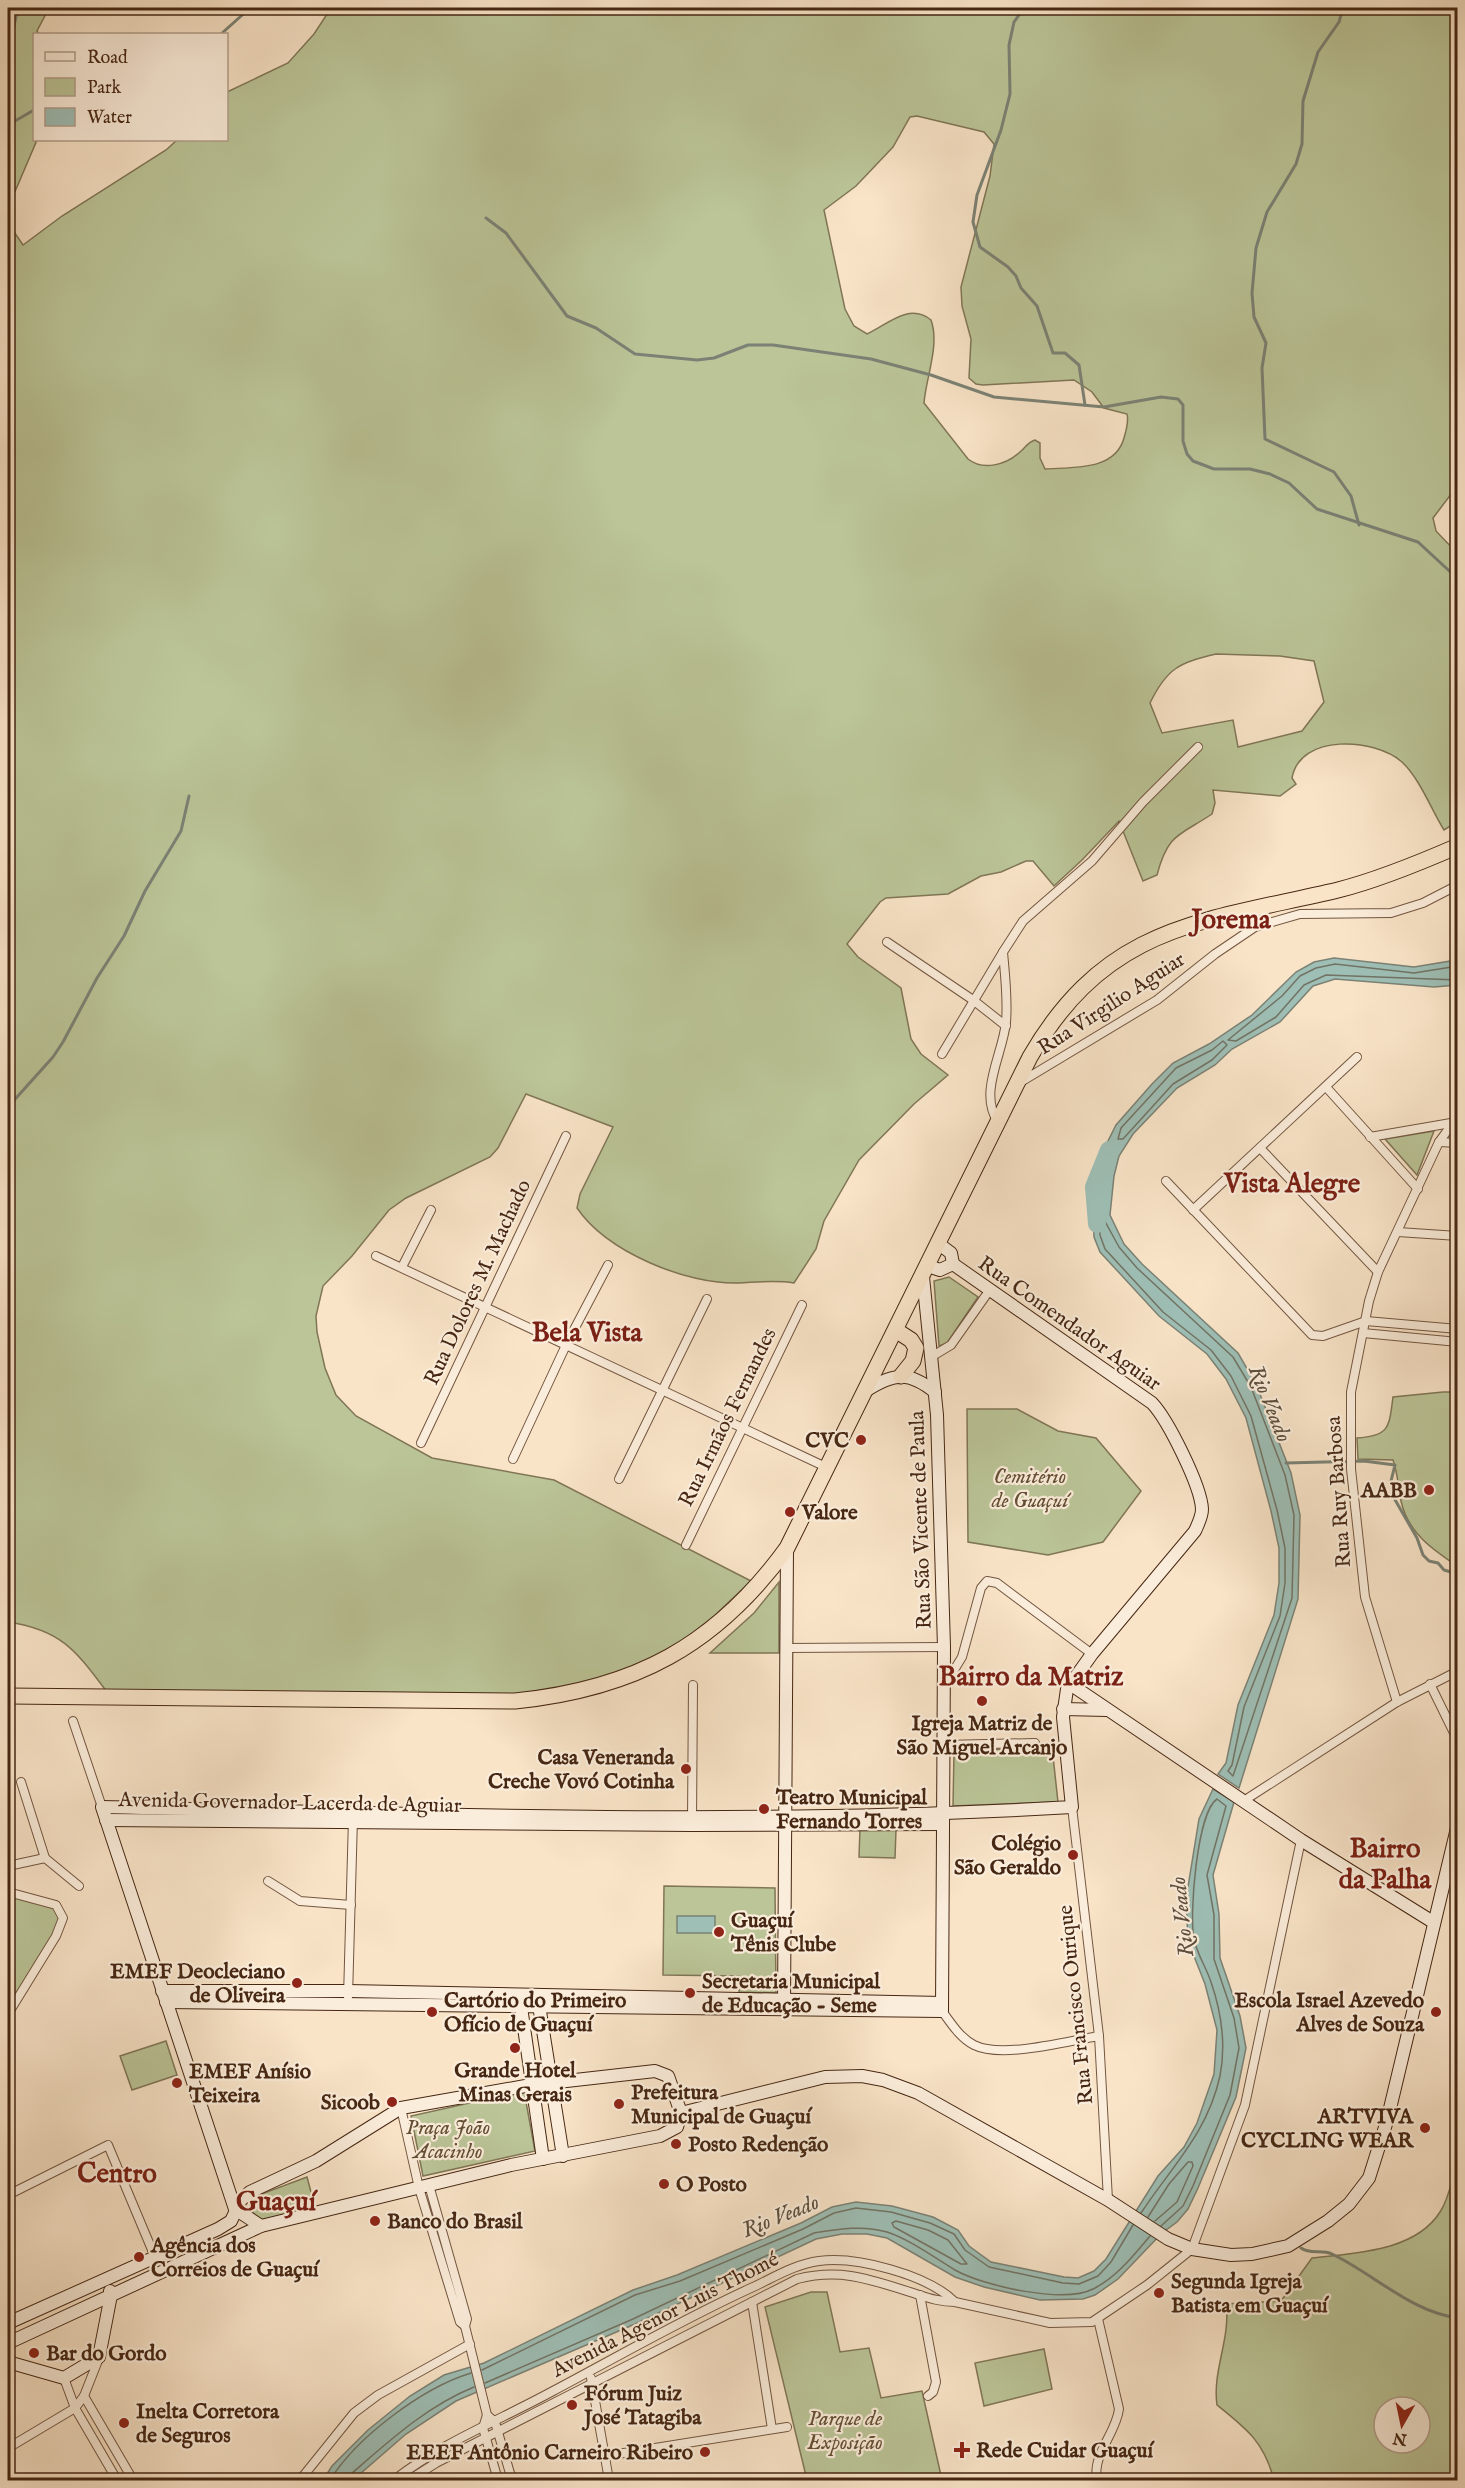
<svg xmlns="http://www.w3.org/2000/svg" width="1465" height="2488" viewBox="0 0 1465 2488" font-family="'IM FELL English',serif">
<rect width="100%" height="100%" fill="#f9e4c8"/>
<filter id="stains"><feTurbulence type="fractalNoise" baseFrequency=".00333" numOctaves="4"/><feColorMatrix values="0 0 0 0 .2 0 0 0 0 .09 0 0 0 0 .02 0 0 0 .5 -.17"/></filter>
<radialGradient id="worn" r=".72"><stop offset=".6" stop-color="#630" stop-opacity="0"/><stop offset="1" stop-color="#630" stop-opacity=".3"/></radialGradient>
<g fill="#bbc598" stroke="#807656" stroke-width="1.5" fill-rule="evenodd">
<polygon points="8,8 49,8 37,31 39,34 34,34 34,140 37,140 8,208"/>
<path d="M331,8H1457L1458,485L1433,518L1436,531L1457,553V822L1444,830C1431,809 1420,779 1402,762C1375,738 1300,733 1292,778L1296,784L1280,796L1213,790L1215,803L1212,814C1179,836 1168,833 1157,875L1143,881L1119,821L1082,860L1054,886L1033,861H1026L1001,872L981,876L948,894L886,898L880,902L847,944L858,957L901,988L911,1039L921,1054L948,1075L914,1104L859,1160L824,1221L816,1249L794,1283C775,1280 759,1282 739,1283C687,1285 607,1252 577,1208L580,1194L613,1127L526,1094L498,1148L490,1157L406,1198L389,1210L352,1256L323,1286L316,1316L317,1332L325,1368L336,1395L356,1416L432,1458L554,1480L751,1581L714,1616L681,1642L650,1661L580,1688L506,1696L107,1692C76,1651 62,1630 8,1622V223L23,245L62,216L166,150L177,140H226L227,92L288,63L314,34ZM917,116L984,132L994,144L990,176L961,287L962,306L971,339L969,378L976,384L983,385L1074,380L1092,392L1104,408L1127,414C1129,422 1126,431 1124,438C1115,471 1073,467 1045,469L1040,458V443L1035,440C1028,442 1026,447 1020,452C1006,465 983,471 968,459L924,403C926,377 940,345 931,320C909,302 887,325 867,334L854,326L845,309L824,210L856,186L893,147L910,117ZM1216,654L1280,656L1314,661L1324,702L1302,731L1238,747L1233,720L1162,733L1150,703C1167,668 1179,663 1216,654Z"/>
<polygon points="1434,1131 1417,1175 1385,1139"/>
<polygon points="949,1277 978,1297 947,1343 939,1346 934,1281"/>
<path d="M1443,1392H1457V1566C1432,1549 1408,1533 1401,1501C1398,1487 1398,1474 1393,1460L1358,1459L1357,1438C1390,1436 1389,1427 1393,1397Z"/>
<polygon points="967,1409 1017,1409 1058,1431 1096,1438 1141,1491 1103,1542 1048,1555 968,1542"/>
<polygon points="779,1582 779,1653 710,1653 754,1613"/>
<polygon points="1052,1747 1058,1802 953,1806 954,1751"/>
<polygon points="860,1829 896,1830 895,1858 859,1857"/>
<polygon points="664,1886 775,1888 776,1993 739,1992 739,1976 663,1975"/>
<polygon points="8,1890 52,1906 65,1916 8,2021"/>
<polygon points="166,2041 177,2075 132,2090 120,2056"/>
<polygon points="524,2091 535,2151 423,2176 411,2116"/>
<path d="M1457,2164V2480H1274C1264,2442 1247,2429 1217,2405C1212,2371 1231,2338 1226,2304L1281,2301L1312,2258C1353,2253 1415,2252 1440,2212C1449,2199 1452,2179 1457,2164ZM1384,2407H1420V2443H1384Z"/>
<polygon points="307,2177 315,2207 263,2221 253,2215 252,2203 256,2196"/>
<polygon points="811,2292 827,2292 840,2352 869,2348 881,2398 922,2391 942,2480 807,2480 765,2307"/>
<polygon points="1044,2349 1052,2389 984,2406 975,2363"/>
</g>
<g fill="#9ebfb6" stroke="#7b8275" stroke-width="1.5">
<polygon points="1334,958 1414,967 1457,960 1457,985 1434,987 1335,979 1313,986 1280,1022 1232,1049 1215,1065 1177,1088 1133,1134 1119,1156 1114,1176 1110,1215 1124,1244 1142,1264 1238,1353 1256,1384 1291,1473 1300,1515 1298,1599 1239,1788 1218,1774 1226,1763 1238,1705 1274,1615 1279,1583 1279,1548 1271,1511 1246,1418 1226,1379 1207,1354 1159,1316 1100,1252 1094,1237 1093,1207 1106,1145 1116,1125 1152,1084 1173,1063 1209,1044 1252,1015 1296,972 1314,962"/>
<polygon points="1213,1789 1234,1802 1213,1875 1219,1914 1220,1958 1240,2016 1246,2048 1236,2097 1198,2188 1188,2209 1177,2222 1162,2233 1118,2279 1095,2295 1083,2299 1040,2300 984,2287 955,2277 887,2238 867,2234 842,2234 816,2239 635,2324 456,2401 406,2434 353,2480 323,2480 332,2466 368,2430 410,2396 444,2375 484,2363 633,2290 677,2275 801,2223 832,2207 856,2202 892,2206 933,2217 958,2230 969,2246 991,2262 1064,2277 1078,2278 1094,2271 1106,2259 1158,2176 1184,2147 1197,2123 1214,2074 1217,2030 1205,1984 1188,1941 1186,1899 1199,1819"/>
<rect x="677" y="1916" width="38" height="17"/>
</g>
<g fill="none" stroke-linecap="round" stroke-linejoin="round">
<g stroke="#727364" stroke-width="1.5">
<polyline points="1458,966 1414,973 1335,964 1316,968 1300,976 1282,996 1228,1040 1236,1041 1276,1017 1304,985 1326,975 1458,980"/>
<polygon points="1223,1041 1227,1045 1212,1060 1173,1084 1123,1139 1118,1139 1121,1128 1176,1068 1212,1050"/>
<polygon points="1102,1216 1119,1247 1137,1268 1233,1357 1251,1387 1285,1475 1294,1515 1292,1598 1233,1776 1228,1771 1232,1765 1244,1707 1280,1616 1285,1583 1285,1548 1277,1510 1251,1416 1231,1376 1211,1350 1163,1312 1105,1249 1100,1235 1099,1218"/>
<path d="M1141,2213C1172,2166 1207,2134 1220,2076C1226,2045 1221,2011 1211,1982C1206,1967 1197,1954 1194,1939C1189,1915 1197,1812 1217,1799L1226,1806L1207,1875L1214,1915V1959L1234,2018L1239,2048L1230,2095L1193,2186L1183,2206L1161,2226"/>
<polyline points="1148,2217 1169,2184 1188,2162 1192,2162 1193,2166 1177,2202 1155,2221"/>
<polygon points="896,2221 928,2230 948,2240 967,2264 961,2264 894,2227 892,2223"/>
<polyline points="482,2370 635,2295 680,2281 803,2229 834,2213 856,2208 891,2212 930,2223 954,2234 965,2250 989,2267 1063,2283 1079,2284 1098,2276 1111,2262 1133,2225"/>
<path d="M485,2383L633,2319L814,2233C839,2229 863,2225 887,2232C909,2239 935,2258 955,2270C983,2286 1064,2304 1093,2289C1116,2278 1134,2255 1150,2236"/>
<path d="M330,2480C357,2437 422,2388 471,2373"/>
<path d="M349,2480L351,2474C389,2441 427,2406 474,2387"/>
</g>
<g stroke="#7b8275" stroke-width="3">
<polyline points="1024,8 1014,22 1009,45 1010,94 1001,130 977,195 973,222 980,247 1008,267 1016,276 1021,288 1037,306 1053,353 1065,353 1079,365 1085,405"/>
<polyline points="1343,8 1339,22 1318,52 1303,101 1302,144 1296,164 1267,212 1256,248 1252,293 1254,317 1266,343 1262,368 1265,439 1334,472 1351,496 1359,525"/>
<polyline points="221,34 250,8"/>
<polyline points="8,53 18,8"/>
<polyline points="8,125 34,110"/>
<polyline points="486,218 506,233 567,316 596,328 635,354 697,360 714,358 748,345 773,345 871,359 931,375 994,397 1104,407 1161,397 1178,399 1183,405 1183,441 1187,454 1193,461 1214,469 1250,469 1270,474 1289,483 1317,509 1418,542 1458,579"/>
<polyline points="8,1107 53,1057 63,1042 97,978 124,936 145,891 181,831 189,796"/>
<polyline points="1286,1463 1364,1461 1395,1465 1391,1481 1394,1498 1417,1538 1423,1555 1429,1561 1438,1563 1444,1570 1458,1574"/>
<path d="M1301,2248C1310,2255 1322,2249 1332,2254C1374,2274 1411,2312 1458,2318"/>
</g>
<polyline stroke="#9ebfb6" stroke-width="18" points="1097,1224 1094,1187 1109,1150"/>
<defs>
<g id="street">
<polyline points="887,942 973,1000 1006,1026"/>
<polyline points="942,1054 1003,952"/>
<polyline points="1019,1083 1157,1000 1215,954 1255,927 1300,914 1391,913 1423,903 1458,885"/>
<polyline points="1326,1087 1418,1189"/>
<path d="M998,1122C978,1093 1003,1054 1006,1022C1008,999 1005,975 1003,952L1023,921L1092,861L1143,802L1198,747"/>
<polyline points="1370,1137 1451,1123"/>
<polyline points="1439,1142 1458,1143"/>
<polyline points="1260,1148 1378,1272"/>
<polyline points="1166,1181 1312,1335 1323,1336 1366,1321 1458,1329"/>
<polyline points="1193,1210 1357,1057"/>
<polyline points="1398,1232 1458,1236"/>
<polyline points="376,1256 828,1468"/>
<polyline points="402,1267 431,1210"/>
<polyline points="1363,1333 1458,1342"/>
<polyline points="931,1357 951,1345 989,1291"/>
<polyline points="421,1443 566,1136"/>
<polyline points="513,1459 567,1343 608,1265"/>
<polyline points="619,1479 707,1299"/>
<polyline points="686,1545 802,1305"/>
<polyline points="786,1648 944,1647"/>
<polyline points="1430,1684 1458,1741"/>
<polyline points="945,1685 962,1657 981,1588 987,1581 997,1583 1092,1654"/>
<polyline points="1397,1702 1365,1597 1351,1469 1351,1392 1369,1301 1378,1272 1439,1142 1458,1116"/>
<polyline points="73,1721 102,1807"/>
<polyline points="943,1745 1035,1743"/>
<polyline points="21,1782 45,1858 79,1886"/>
<polyline points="1245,1800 1397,1702 1458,1671"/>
<polyline points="1072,1807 1099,2036 1108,2200"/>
<polyline points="692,1822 693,1685"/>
<polyline points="8,1866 45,1858"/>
<polyline points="268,1881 300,1901 351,1905"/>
<polyline points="8,1892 56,1905 63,1918 56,1936 8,2014"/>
<polyline points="348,1997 353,1818"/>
<path d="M942,2011C951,2023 960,2038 974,2045C1002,2059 1067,2041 1099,2036"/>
<polyline points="401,2108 419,2188 460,2322 465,2326 467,2319 429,2185"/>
<polyline points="8,2195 108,2145 155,2257"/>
<polyline points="920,2295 936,2382 933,2392 928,2396"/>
<polyline points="752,2302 772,2429"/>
<polyline points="465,2326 487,2415"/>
<polyline points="64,2378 75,2408 117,2480"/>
<polyline points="591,2378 609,2480"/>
<polyline points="84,2396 133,2480"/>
<polyline points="8,2448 75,2408 84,2396 99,2358"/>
<polyline points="605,2456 787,2427"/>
<polyline points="300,2480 354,2413 378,2395 470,2344"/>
<path d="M394,2480C441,2443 500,2420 553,2391C619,2356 683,2319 751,2288C773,2278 795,2264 819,2261C857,2256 928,2275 955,2302"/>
<path d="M409,2480L436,2463L797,2279C840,2268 869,2279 910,2292C926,2297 938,2302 955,2302L1050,2323L1092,2322L1147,2285L1192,2249L1245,2105L1301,1840"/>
<polyline points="498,2480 483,2428 487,2415 495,2422 512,2480"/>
<path d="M1097,2480C1092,2454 1116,2434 1119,2409L1098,2319"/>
</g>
<g id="secondary">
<polyline points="928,1266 940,1270 953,1264 951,1253 939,1244"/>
<path d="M867,1390C894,1373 909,1371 935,1392"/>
<polyline points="1070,1684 1301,1840 1433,1922"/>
<polyline points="1063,1709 1107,1710"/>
<polyline points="106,1820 692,1825 942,1824"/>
<polyline points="162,1991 348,1991 942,2003"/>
<polyline points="538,1999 563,2156"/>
<polyline points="520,2000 543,2159"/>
<polyline points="166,2002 942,2011 944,1647 937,1415 923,1277"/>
<polyline points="784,2006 787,1548"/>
<polyline points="681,2113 825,2077 862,2076 883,2080 918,2093 1108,2200 1168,2239 1192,2249 1231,2255 1252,2254 1288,2246 1328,2221 1349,2204 1369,2178 1387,2121 1458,1824"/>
<path d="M235,2209L102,1807C425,1814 750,1826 1072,1807L1063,1717L1067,1689L1092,1654L1195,1531C1198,1524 1202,1517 1202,1509C1201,1486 1168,1420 1152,1403L953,1264"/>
<polyline points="235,2209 261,2226"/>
<polyline points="8,2323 218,2229 231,2221 241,2200 250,2192 316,2161 401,2108 531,2085 655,2071 668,2076 681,2113 677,2127 660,2136 511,2165 261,2226 8,2343"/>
<polyline points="8,2362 64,2378 99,2357 111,2295 110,2291"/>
</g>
<g id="highway">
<polyline points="897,1331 911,1340 916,1348 913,1361 901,1376"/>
<path d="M8,1696L515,1701C634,1689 716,1646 787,1548L1030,1057C1107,924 1202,922 1338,890C1378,880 1419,863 1458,846"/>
</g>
</defs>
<use href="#street" stroke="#735640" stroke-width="10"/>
<use href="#secondary" stroke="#462713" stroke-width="14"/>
<use href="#highway" stroke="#462713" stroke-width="17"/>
<use href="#street" stroke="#fbeddb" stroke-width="8"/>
<use href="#secondary" stroke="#fbeddb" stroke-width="12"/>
<use href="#highway" stroke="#f9e4c8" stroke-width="15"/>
</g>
<g fill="#8f2418" stroke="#fbeddb" stroke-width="2">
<circle cx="861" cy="1440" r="6"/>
<circle cx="1429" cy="1490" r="6"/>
<circle cx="790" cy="1512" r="6"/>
<circle cx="982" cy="1701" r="6"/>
<circle cx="686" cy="1769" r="6"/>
<circle cx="764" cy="1809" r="6"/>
<circle cx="1073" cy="1855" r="6"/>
<circle cx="719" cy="1932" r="6"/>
<circle cx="297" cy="1983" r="6"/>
<circle cx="690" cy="1993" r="6"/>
<circle cx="432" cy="2012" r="6"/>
<circle cx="1436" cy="2012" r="6"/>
<circle cx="515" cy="2048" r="6"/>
<circle cx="177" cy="2083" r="6"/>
<circle cx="392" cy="2102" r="6"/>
<circle cx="619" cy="2104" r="6"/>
<circle cx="1425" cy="2128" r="6"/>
<circle cx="676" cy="2144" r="6"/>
<circle cx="664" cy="2184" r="6"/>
<circle cx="375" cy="2221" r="6"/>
<circle cx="139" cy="2257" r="6"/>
<circle cx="1159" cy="2293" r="6"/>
<circle cx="34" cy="2353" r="6"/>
<circle cx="572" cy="2405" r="6"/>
<circle cx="124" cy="2423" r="6"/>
<path d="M959 2441h6v6h6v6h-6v6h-6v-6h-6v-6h6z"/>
<circle cx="705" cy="2452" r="6"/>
</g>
<g text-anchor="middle" stroke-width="4.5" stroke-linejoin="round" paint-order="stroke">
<g font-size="21" fill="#462713" stroke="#fbeddb">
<text transform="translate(1111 1003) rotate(-33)" y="7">Rua Virgilio Aguiar</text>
<text transform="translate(477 1282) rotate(-65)" y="7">Rua Dolores M. Machado</text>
<text transform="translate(1070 1323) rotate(35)" y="7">Rua Comendador Aguiar</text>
<text transform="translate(727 1417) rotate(-64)" y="7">Rua Irmãos Fernandes</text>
<text transform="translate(1338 1492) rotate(-94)" y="7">Rua Ruy Barbosa</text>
<text transform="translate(920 1520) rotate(-92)" y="7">Rua São Vicente de Paula</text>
<text transform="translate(290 1802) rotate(1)" y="7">Avenida Governador Lacerda de Aguiar</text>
<text transform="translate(1075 2005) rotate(-96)" y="7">Rua Francisco Ourique</text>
<text transform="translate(665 2314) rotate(-27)" y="7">Avenida Agenor Luis Thomé</text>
</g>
<g font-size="21" font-weight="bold" fill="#462713" stroke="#fbeddb" text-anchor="start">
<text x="849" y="1447" text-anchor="end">CVC</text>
<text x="1417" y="1497" text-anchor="end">AABB</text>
<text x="802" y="1519">Valore</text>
<text x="982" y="1730" text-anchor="middle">Igreja Matriz de<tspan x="982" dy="24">São Miguel Arcanjo</tspan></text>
<text x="674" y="1764" text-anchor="end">Casa Veneranda<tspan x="674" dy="24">Creche Vovó Cotinha</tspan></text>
<text x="776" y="1804">Teatro Municipal<tspan x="776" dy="24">Fernando Torres</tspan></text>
<text x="1061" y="1850" text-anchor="end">Colégio<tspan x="1061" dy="24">São Geraldo</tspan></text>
<text x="731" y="1927">Guaçuí<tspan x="731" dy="24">Tênis Clube</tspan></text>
<text x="285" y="1978" text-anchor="end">EMEF Deocleciano<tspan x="285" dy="24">de Oliveira</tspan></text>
<text x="702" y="1988">Secretaria Municipal<tspan x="702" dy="24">de Educação - Seme</tspan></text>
<text x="444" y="2007">Cartório do Primeiro<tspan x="444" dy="24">Ofício de Guaçuí</tspan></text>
<text x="1424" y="2007" text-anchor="end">Escola Israel Azevedo<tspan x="1424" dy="24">Alves de Souza</tspan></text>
<text x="515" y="2077" text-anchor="middle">Grande Hotel<tspan x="515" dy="24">Minas Gerais</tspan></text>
<text x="189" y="2078">EMEF Anísio<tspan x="189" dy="24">Teixeira</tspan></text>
<text x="631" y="2099">Prefeitura<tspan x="631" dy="24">Municipal de Guaçuí</tspan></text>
<text x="380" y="2109" text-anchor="end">Sicoob</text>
<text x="1413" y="2123" text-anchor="end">ARTVIVA<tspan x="1413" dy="24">CYCLING WEAR</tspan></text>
<text x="688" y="2151">Posto Redenção</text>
<text x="676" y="2191">O Posto</text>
<text x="387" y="2228">Banco do Brasil</text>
<text x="151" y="2252">Agência dos<tspan x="151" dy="24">Correios de Guaçuí</tspan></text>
<text x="1171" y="2288">Segunda Igreja<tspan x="1171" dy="24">Batista em Guaçuí</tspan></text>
<text x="46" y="2360">Bar do Gordo</text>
<text x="584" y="2400">Fórum Juiz<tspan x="584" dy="24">José Tatagiba</tspan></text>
<text x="136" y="2418">Inelta Corretora<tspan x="136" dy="24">de Seguros</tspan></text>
<text x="976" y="2457">Rede Cuidar Guaçuí</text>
<text x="693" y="2459" text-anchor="end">EEEF Antônio Carneiro Ribeiro</text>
</g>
<g font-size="21" font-style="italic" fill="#634e34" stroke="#fbeddb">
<text x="1030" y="1483">Cemitério<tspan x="1030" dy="24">de Guaçuí</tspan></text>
<text x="448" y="2134">Praça João<tspan x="448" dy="24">Acacinho</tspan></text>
<text x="845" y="2425">Parque de<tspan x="845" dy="24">Exposição</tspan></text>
</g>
<g font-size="22" font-style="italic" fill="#5c4d3c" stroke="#fbeddb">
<text transform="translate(1271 1403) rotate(68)" y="8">Rio Veado</text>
<text transform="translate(1181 1917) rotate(-96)" y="8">Rio Veado</text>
<text transform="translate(780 2215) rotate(-22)" y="8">Rio Veado</text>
</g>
<g font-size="27" font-weight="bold" fill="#7a1f14" stroke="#fbeddb">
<text x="1231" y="928">Jorema</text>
<text x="1292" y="1192">Vista Alegre</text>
<text x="587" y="1341">Bela Vista</text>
<text x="1031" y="1685">Bairro da Matriz</text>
<text x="1385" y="1857">Bairro<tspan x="1385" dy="31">da Palha</tspan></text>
<text x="117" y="2182">Centro</text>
<text x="276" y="2210">Guaçuí</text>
</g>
</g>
<rect width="1465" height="2488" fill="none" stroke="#f9e4c8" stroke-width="30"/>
<rect x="9" y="9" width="1447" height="2470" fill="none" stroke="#462713" stroke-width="3"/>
<rect x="15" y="15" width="1435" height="2458" fill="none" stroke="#462713" stroke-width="1.5"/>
<rect x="33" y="33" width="195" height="108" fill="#fbeddb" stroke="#b39e8b" stroke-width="1.5"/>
<rect x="45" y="52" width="30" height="9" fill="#fbeddb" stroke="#b39e8b" stroke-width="1.5"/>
<text x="87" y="63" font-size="18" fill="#462713">Road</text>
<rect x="45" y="78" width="30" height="18" fill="#bbc598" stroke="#b39e8b" stroke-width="1.5"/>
<text x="87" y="93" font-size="18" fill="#462713">Park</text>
<rect x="45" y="108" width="30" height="18" fill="#9ebfb6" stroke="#b39e8b" stroke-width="1.5"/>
<text x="87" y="123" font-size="18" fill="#462713">Water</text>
<g transform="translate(1402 2425) rotate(189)"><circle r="28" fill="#fbeddb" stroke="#b39e8b" stroke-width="1.5"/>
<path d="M0-4.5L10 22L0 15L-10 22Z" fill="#8f2418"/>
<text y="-9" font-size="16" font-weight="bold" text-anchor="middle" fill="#462713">N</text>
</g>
<rect width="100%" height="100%" filter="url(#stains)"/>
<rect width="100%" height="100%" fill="url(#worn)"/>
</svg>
